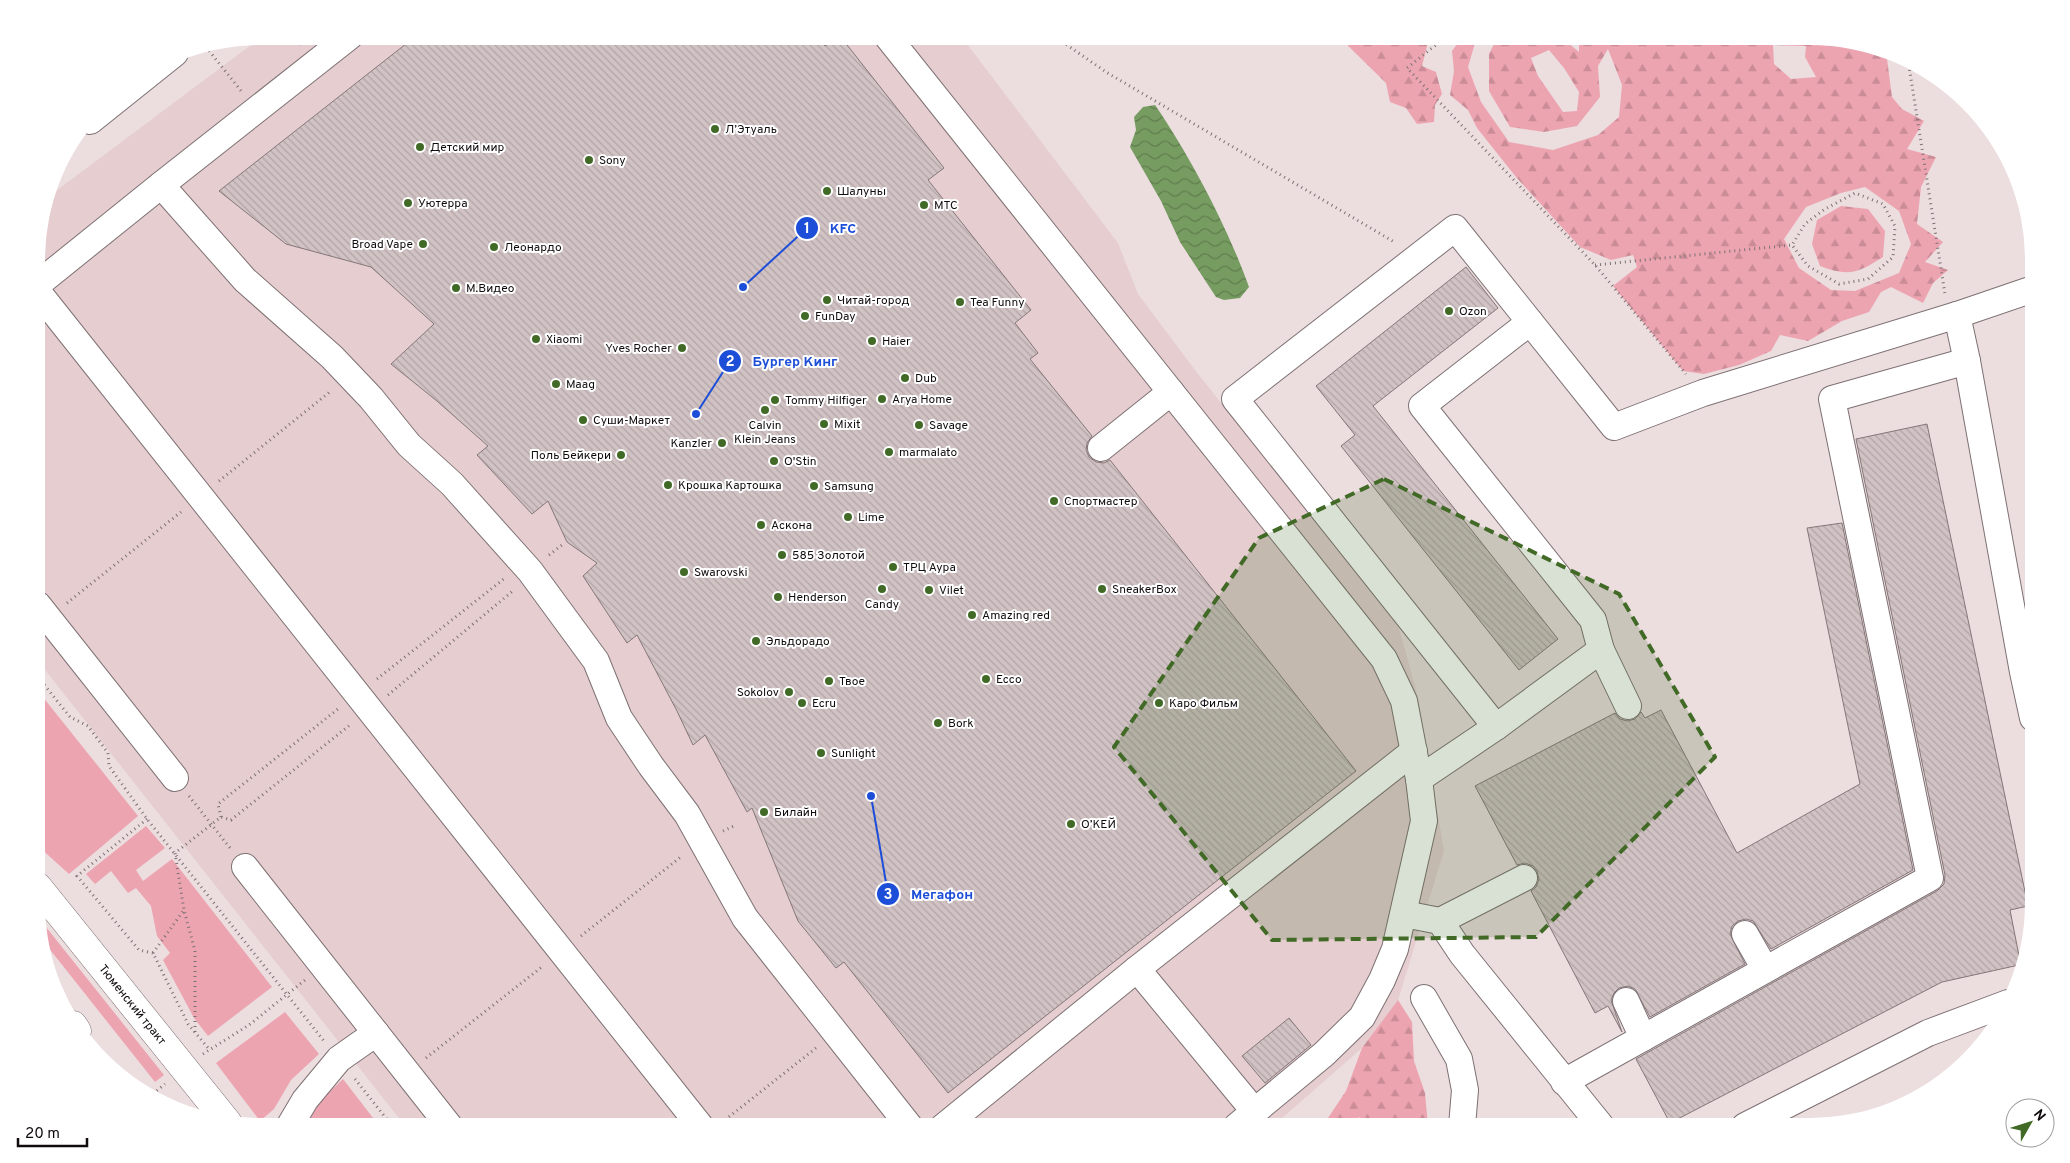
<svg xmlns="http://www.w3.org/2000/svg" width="2070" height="1163" viewBox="0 0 2070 1163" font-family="Overpass,sans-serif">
<defs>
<pattern id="forest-firs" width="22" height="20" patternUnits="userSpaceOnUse" patternTransform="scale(1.25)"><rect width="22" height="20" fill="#eda4b1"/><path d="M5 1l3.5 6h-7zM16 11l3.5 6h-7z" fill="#ca8c97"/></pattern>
<pattern id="water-waves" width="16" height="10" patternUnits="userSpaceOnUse" patternTransform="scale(1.25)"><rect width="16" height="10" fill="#779c61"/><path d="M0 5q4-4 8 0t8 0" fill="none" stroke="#607d4e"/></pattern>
<pattern id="building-back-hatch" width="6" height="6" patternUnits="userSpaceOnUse" patternTransform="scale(1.25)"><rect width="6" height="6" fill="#d1c2c4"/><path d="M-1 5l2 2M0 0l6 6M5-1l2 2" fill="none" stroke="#b2a5a7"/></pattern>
</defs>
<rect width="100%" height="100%" fill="#ecdddf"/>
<polygon fill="#e5cdd0" points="263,36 961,36 1118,243 1138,294 1195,370 1399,628 1418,697 1444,851 1398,1000 1362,1048 1273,1126 406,1127 38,661 38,231 48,197"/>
<g fill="#eda4b1">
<polygon points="38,691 138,816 69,874 38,846"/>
<polygon points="146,826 165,848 136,870 143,881 172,859 272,987 208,1036 194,1018 163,960 170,953 157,936 151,906 136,888 128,893 111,871 95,884 86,874"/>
<polygon points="38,917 164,1075 155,1082 40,937"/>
<polygon points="285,1012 319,1054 291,1080 274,1109 260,1121 216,1063"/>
<polygon points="343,1079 380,1127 307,1127 314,1107"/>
</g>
<g fill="url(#forest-firs)" fill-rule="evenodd">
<polygon points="1338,36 1432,36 1429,38 1422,66 1436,72 1442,94 1435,105 1434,122 1417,124 1406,108 1390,102 1386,83"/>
<path d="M1463,36H1477L1468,67L1481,102L1509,142L1553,150L1598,135L1619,117L1622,85L1608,49L1598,66L1600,97L1577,126L1544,132L1510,127L1489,91V54L1498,36H1560L1579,52V36H1811L1868,44L1886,51L1892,97L1902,109L1924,121L1907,149L1936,157L1921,187L1917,224L1943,242L1925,262L1948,270L1933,283L1923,303L1891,287L1881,292L1869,312L1842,321L1808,341L1780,335L1771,351L1739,365L1704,374L1683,371L1613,286L1637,267L1633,255L1611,260L1580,247L1516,177L1477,128L1468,110L1450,95L1454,71L1452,51ZM1773,45L1806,46L1805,57L1816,77L1791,79L1774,64ZM1549,50L1564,68L1579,92L1577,111L1563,112L1538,76L1531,58ZM1865,187L1899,211L1911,244L1899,273L1855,291L1831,290L1799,268L1784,239L1806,207L1841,193Z"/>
<path d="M1841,206L1868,209L1885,231L1883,257C1858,273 1849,277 1820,266L1812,244L1817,220Z"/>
<path d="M1398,1000L1412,1022L1414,1061L1425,1093L1428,1126H1363L1360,1117C1349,1123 1336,1132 1324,1124L1346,1091L1362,1048Z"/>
</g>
<path fill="url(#water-waves)" d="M1155,105C1190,156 1228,228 1249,287L1240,298L1224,300L1216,297L1180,242L1161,201L1130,147L1136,130L1134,117L1143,107Z"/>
<g fill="url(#building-back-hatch)" stroke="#857779">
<polygon points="416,36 817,36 825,46 840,36 944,168 928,180 1031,310 1015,323 1038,353 1030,359 1092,436 1087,443 1086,450 1089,457 1096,462 1104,463 1110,460 1356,771 948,1093 844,962 836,968 798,921 752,808 747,812 705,735 693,745 677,711 637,635 627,643 583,576 597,563 567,542 548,501 532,514 477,455 488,446 437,401 391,364 434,324 371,267 286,244 219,191"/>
<polygon points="1466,267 1498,308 1373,406 1558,639 1519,670 1341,446 1355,435 1316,386"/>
<polygon points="1927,424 2028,906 2010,910 2020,961 2019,965 1942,982 1670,1123 1636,1059 1937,891 1944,884 1945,875 1856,439"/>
<polygon points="1842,523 1913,870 1771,949 1753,921 1746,919 1738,921 1732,926 1730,934 1745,964 1650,1017 1635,989 1628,986 1619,988 1614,993 1611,1000 1622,1032 1608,1006 1595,1013 1531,891 1536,887 1539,879 1537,871 1533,866 1525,863 1517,865 1475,786 1615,713 1620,719 1627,721 1635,719 1641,712 1645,718 1661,710 1737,853 1860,784 1807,528"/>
<polygon points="1289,1018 1311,1045 1265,1083 1242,1056"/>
</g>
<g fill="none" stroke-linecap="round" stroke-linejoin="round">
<defs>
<g id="minor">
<polyline points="887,36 1384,659 1404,701 1419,779 1424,821 1395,949 1382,980 1362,1017 1324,1054 1237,1126"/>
<polyline points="90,121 175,53"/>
<polyline points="161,185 245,280 332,357 371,398 409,445 452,484 530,571 596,661 619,718 651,766 687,814 745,918 910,1127"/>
<polyline points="38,284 161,185 350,36"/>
<polyline points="38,292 701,1127"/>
<polyline points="1957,315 1967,361 2023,672 2033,718"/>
<polyline points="1101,448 1171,392"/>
<polyline points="38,605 175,778"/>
<polyline points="1601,650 1628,706"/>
<polyline points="1496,727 1235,399 1455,228 1614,427 1703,393 1957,315 2033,289"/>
<polyline points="1419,779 1496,727 1601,650 1593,620 1422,406 1530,322"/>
<polyline points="245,867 450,1127"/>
<polyline points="1404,914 1440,921 1462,954 1601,1126"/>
<polyline points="1440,921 1524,878"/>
<polyline points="1745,934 1765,969"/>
<polyline points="1137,969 1255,1112"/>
<polyline points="1424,998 1459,1059 1465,1090 1462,1126"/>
<polyline points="1626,1001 1643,1038"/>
<polyline points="1564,1082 1930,878 1832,399 1967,361"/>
<polyline points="1745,1126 1928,1033 2008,1003"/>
<polyline points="289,1127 305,1100 339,1059 376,1033"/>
<polyline points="943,1127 1137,969 1414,751"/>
</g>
<g id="major">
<path id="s1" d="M38,887L228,1123"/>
<polyline points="73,1025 77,1031"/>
</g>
</defs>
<use href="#minor" stroke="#7e7173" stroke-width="28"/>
<use href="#major" stroke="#7e7173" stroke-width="29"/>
<g stroke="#7c7273" stroke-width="3" stroke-dasharray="1 4" stroke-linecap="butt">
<polyline points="299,36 298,41 301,45"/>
<polyline points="1054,36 1106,72 1396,243"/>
<polyline points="1447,36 1407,68 1595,265 1686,374"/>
<polyline points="206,47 242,92"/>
<polyline points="1908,60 1945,294"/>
<polyline points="1595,265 1792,245 1805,224 1825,209 1855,193 1883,204 1895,226 1893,257 1868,279 1839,284 1808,266 1792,245"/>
<polyline points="219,481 331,391"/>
<polyline points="549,555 562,545"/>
<polyline points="67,603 181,512"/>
<polyline points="38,677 70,717 88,726 108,753 109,766 147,819 324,1041"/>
<polyline points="377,679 505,578"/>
<polyline points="388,695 514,590"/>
<polyline points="189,796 230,848"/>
<polyline points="221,817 218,804 338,709"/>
<polyline points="147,819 77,876 139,950 153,953 188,1024 209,1049"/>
<polyline points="723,831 734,826"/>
<polyline points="581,936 682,856"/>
<polyline points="153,953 184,910"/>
<polyline points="195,1032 195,951 184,910 175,853 221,817 231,820 350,725"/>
<polyline points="203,1054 249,1025 305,980"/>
<polyline points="426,1058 543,966"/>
<polyline points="355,1079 393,1127"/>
<polyline points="149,1097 165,1084"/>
<polyline points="725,1120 816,1048"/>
</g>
<use href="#minor" stroke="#fff" stroke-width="26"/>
<use href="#major" stroke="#fff" stroke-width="28"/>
</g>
<path fill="#416a26" fill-opacity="0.2" stroke="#416a26" stroke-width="4" stroke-dasharray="10 6" stroke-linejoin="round" d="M1384,479L1619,594L1715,757L1536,937L1272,940L1114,747L1259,538Z"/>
<g fill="#416a26" stroke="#fff" stroke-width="2">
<circle cx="715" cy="129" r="5"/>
<circle cx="420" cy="147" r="5"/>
<circle cx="589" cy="160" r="5"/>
<circle cx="827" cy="191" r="5"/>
<circle cx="408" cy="203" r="5"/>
<circle cx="924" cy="205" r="5"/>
<circle cx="423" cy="244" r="5"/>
<circle cx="494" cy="247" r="5"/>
<circle cx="456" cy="288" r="5"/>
<circle cx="827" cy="300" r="5"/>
<circle cx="960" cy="302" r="5"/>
<circle cx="1449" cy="311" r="5"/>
<circle cx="805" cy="316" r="5"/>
<circle cx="536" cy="339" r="5"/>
<circle cx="872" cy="341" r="5"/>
<circle cx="682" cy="348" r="5"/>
<circle cx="905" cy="378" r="5"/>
<circle cx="556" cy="384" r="5"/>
<circle cx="882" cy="399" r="5"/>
<circle cx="775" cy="400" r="5"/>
<circle cx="765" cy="410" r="5"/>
<circle cx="583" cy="420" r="5"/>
<circle cx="824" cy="424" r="5"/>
<circle cx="919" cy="425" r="5"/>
<circle cx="722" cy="443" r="5"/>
<circle cx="889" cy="452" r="5"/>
<circle cx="621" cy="455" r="5"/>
<circle cx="774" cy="461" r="5"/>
<circle cx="668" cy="485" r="5"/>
<circle cx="814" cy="486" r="5"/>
<circle cx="1054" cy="501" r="5"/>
<circle cx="848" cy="517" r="5"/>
<circle cx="761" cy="525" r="5"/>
<circle cx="782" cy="555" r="5"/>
<circle cx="893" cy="567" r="5"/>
<circle cx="684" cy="572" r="5"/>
<circle cx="882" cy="589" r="5"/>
<circle cx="1102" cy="589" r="5"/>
<circle cx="929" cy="590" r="5"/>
<circle cx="778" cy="597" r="5"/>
<circle cx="972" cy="615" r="5"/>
<circle cx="756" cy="641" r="5"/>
<circle cx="986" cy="679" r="5"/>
<circle cx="829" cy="681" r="5"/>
<circle cx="789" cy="692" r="5"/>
<circle cx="802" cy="703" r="5"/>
<circle cx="1159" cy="703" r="5"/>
<circle cx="938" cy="723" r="5"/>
<circle cx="821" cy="753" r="5"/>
<circle cx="764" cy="812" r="5"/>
<circle cx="1071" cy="824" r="5"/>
</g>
<g text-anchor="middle" stroke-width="4" stroke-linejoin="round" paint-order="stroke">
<g font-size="12" fill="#100b0c" stroke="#fff" text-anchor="start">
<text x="725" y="133">Л’Этуаль</text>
<text x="430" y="151">Детский мир</text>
<text x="599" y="164">Sony</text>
<text x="837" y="195">Шалуны</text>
<text x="418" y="207">Уютерра</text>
<text x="934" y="209">МТС</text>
<text x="413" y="248" text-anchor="end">Broad Vape</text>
<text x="504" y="251">Леонардо</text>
<text x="466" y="292">М.Видео</text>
<text x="837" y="304">Читай-город</text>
<text x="970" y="306">Tea Funny</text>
<text x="1459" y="315">Ozon</text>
<text x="815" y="320">FunDay</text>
<text x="546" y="343">Xiaomi</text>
<text x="882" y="345">Haier</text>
<text x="672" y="352" text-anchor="end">Yves Rocher</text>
<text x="915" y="382">Dub</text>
<text x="566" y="388">Maag</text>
<text x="892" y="403">Arya Home</text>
<text x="785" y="404">Tommy Hilfiger</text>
<text x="593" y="424">Суши-Маркет</text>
<text x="834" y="428">Mixit</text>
<text x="765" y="429" text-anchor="middle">Calvin<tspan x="765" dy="14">Klein Jeans</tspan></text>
<text x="929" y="429">Savage</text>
<text x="712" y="447" text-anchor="end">Kanzler</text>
<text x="899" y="456">marmalato</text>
<text x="611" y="459" text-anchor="end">Поль Бейкери</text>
<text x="784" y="465">O'Stin</text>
<text x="678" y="489">Крошка Картошка</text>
<text x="824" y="490">Samsung</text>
<text x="1064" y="505">Спортмастер</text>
<text x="858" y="521">Lime</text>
<text x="771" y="529">Аскона</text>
<text x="792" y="559">585 Золотой</text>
<text x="903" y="571">ТРЦ Аура</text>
<text x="694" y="576">Swarovski</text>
<text x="1112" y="593">SneakerBox</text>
<text x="939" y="594">Vilet</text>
<text x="788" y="601">Henderson</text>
<text x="882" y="608" text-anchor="middle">Candy</text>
<text x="982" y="619">Amazing red</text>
<text x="766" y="645">Эльдорадо</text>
<text x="996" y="683">Ecco</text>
<text x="839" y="685">Твое</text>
<text x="779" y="696" text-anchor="end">Sokolov</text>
<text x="812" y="707">Ecru</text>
<text x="1169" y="707">Каро Фильм</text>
<text x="948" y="727">Bork</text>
<text x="831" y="757">Sunlight</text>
<text x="774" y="816">Билайн</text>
<text x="1081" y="828">О’КЕЙ</text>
</g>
<g font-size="12" fill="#100b0c" stroke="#fff">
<text dy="4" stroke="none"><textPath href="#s1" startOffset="151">Тюменский тракт</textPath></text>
</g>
</g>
<path d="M0 0H2070V1163H0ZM260 45H1810A215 215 0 0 1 2025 260V903A215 215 0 0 1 1810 1118H260A215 215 0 0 1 45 903V260A215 215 0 0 1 260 45Z" fill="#fff" fill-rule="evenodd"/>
<path fill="none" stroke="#1d4ed8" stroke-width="2" d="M743 287L807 228M696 414L730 361M871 796L888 894"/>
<g fill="#1d4ed8" stroke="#fff" stroke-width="2">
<circle cx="743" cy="287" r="5"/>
<circle cx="696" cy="414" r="5"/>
<circle cx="871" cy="796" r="5"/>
<circle cx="807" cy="228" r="12"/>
<circle cx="730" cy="361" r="12"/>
<circle cx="888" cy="894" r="12"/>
</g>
<g font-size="15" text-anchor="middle" font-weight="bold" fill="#fff">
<text x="807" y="233">1</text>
<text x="730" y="366">2</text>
<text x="888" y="899">3</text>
</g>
<g font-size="14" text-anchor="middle" font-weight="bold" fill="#1d4ed8" stroke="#fff" stroke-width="4" stroke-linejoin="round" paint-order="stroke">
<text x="843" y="233">KFC</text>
<text x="795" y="366">Бургер Кинг</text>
<text x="942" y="899">Мегафон</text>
</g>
<g transform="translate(2030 1123) rotate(51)"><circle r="24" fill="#ffffff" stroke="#9f9d9e"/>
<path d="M0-4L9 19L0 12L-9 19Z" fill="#416a26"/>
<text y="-8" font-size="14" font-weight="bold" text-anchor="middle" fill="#100b0c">N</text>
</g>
<path d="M18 1138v8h69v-8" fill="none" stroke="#100b0c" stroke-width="2.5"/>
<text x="25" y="1138" font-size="15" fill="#100b0c" stroke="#ffffff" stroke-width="4" paint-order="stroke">20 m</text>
</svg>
